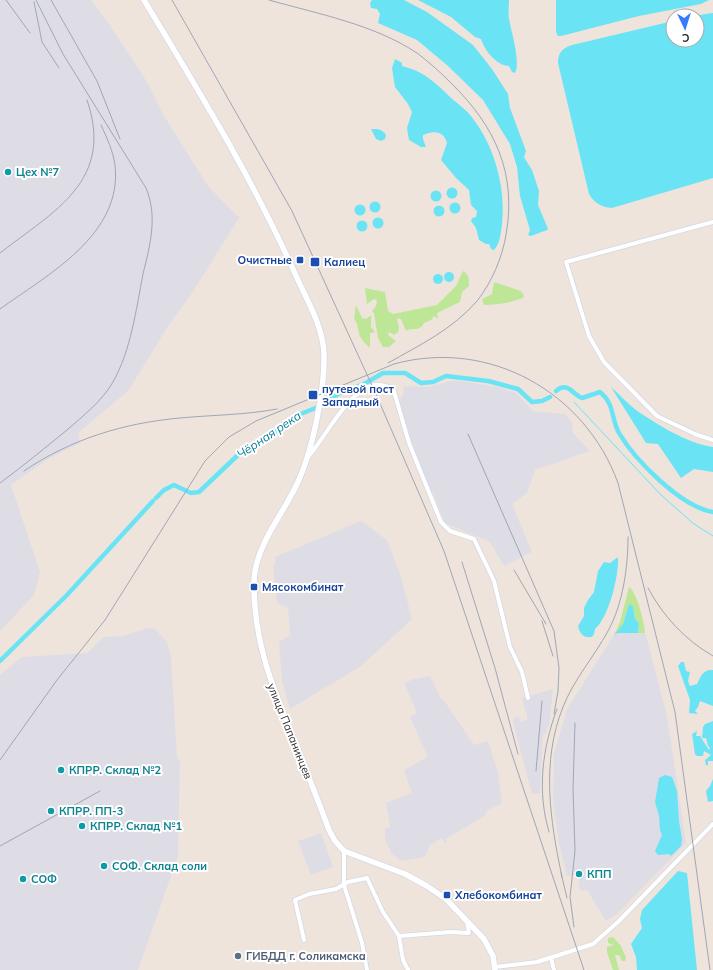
<svg xmlns="http://www.w3.org/2000/svg" width="713" height="970" viewBox="0 0 713 970" font-family="Mulish,sans-serif">
<rect width="100%" height="100%" fill="#eee4dc"/>
<g fill="#dedde6">
<polygon points="0,0 91,0 107,21 149,85 164,116 208,186 237,216 240,216 190,296 170,323 128,391 78,433 80,443 48,459 11,485 40,572 34,595 0,631"/>
<polygon points="455,380 498,387 516,393 533,411 565,414 572,423 573,433 590,451 535,470 527,493 512,504 532,552 504,566 490,542 445,523 433,492 431,492 411,444 398,402 403,395 404,386 429,387"/>
<polygon points="361,521 387,540 400,574 412,619 361,666 290,709 282,682 279,642 290,635 288,608 277,603 273,566 275,565 275,557"/>
<polygon points="148,628 155,629 167,642 171,656 177,758 180,760 178,856 138,970 0,970 0,675 22,657 87,653 104,637 123,636"/>
<polygon points="618,633 645,633 647,639 667,716 686,843 617,914 606,921 587,890 580,891 578,875 567,876 559,843 553,801 554,754 567,709 614,635"/>
<polygon points="430,676 441,699 445,702 474,745 488,741 498,773 502,802 501,804 487,810 487,812 484,816 446,839 447,842 445,843 442,838 430,845 425,857 401,861 392,854 385,839 385,829 390,827 386,803 412,793 404,770 426,758 427,755 410,717 417,713 404,683 414,679"/>
<polygon points="553,689 549,727 547,727 546,734 543,734 540,793 532,794 513,722 514,718 519,716 521,722 527,720 527,716 522,698"/>
<polygon points="321,833 333,867 311,875 298,841"/>
</g>
<g fill="#bde796">
<path d="M463,271C469,274 469,279 469,286L462,292L460,302L437,313L438,319L434,316L431,320L424,323C420,332 412,327 406,331L401,319L397,318L399,328L398,332L394,335L389,332L388,335L396,341L389,347H383L378,338L374,313L372,311L376,306L377,300L374,299L367,304L365,288L385,292L388,311L393,314L437,305L456,286Z"/>
<path d="M494,282L521,291L524,296L523,298C510,303 498,305 484,305L482,299L492,294Z"/>
<path d="M356,305L362,318L366,319L370,316L372,317L371,319V327L375,332L370,333V348C367,345 363,342 361,338C357,331 359,324 354,319Z"/>
<path d="M629,587C636,590 645,624 645,633H638L639,623L635,619L633,606L629,604L623,624L614,635L620,622Z"/>
<polygon points="613,937 621,946 626,958 625,961 622,961 619,955 615,955 619,970 613,970 607,952 607,947 614,945 608,943 608,938"/>
</g>
<g fill="#6ae4f5">
<polygon points="372,0 404,0 427,12 473,45 492,69 508,94 510,108 526,151 524,157 532,170 539,191 538,205 548,229 547,230 531,236 528,235 530,230 520,196 517,167 510,144 483,100 448,66 417,40 378,23 380,14 377,9 371,8 370,3"/>
<path d="M418,0H509C509,6 508,13 509,19C511,30 521,63 515,73L512,72L509,66C497,66 484,50 481,39L475,37L451,17Z"/>
<polygon points="556,0 709,0 701,4 639,16 561,36 558,36 556,32"/>
<path d="M713,13V178L612,208C601,207 594,203 589,194L558,63C558,53 562,48 572,45L673,21V40H697V16H692Z"/>
<path d="M395,59L402,63V66C423,71 435,82 450,97C458,104 468,111 474,120C495,148 506,189 502,224C501,232 500,244 494,250L491,249L489,244H486L479,240L476,228L471,221L472,218L476,217L477,211L471,205L469,190L456,178L441,160L447,143C444,131 434,130 423,135V139L426,147H421L409,140L407,128L412,112L408,104L395,87L392,68Z"/>
<path d="M371,129C378,129 382,129 386,135L385,139L381,141L376,139Z"/>
<circle cx="452" cy="193" r="5.5"/>
<circle cx="436" cy="196" r="5.5"/>
<circle cx="375" cy="207" r="5.5"/>
<circle cx="455" cy="208" r="5.5"/>
<circle cx="360" cy="210" r="5.5"/>
<circle cx="439" cy="211" r="5.5"/>
<circle cx="378" cy="223" r="5.5"/>
<circle cx="362" cy="226" r="5.5"/>
<circle cx="449" cy="277" r="5"/>
<circle cx="438" cy="279" r="5"/>
<path d="M611,387C619,394 627,403 636,410C656,424 689,444 713,447V472L694,469L681,478L658,444L646,443Z"/>
<path d="M618,557C619,576 609,617 595,629L594,634L592,637C583,638 580,634 578,626L584,616V608L588,600L594,592L598,571L604,562L610,563Z"/>
<polygon points="629,604 633,606 635,619 639,623 638,633 618,633 614,635 623,624"/>
<path d="M681,662H684L686,671L690,672L688,681L690,686L697,684C701,676 703,669 713,670V706L700,701L698,707L695,711L698,714L689,713L690,700L678,666Z"/>
<polygon points="713,721 713,761 708,761 708,765 706,765 705,760 711,755 704,751 703,756 697,756 695,754 692,734 697,731 696,736 700,736 709,750 710,748 708,746 706,738 702,738 703,727 705,724"/>
<polygon points="665,775 672,777 677,791 679,821 682,839 681,846 671,856 669,854 658,855 655,851 662,835 660,830 659,816 655,802 659,778"/>
<polygon points="713,779 713,801 708,802 706,791 710,786"/>
<polygon points="678,871 687,873 697,970 637,970 636,957 631,944 642,928 640,919 642,910"/>
</g>
<g fill="none" stroke-linecap="round" stroke-linejoin="round">
<polyline stroke="#6ae4f5" stroke-width="1" points="574,402 661,495 694,524 713,536"/>
<g stroke="#6ae4f5" stroke-width="4.5">
<path d="M556,391C568,381 572,394 582,398L600,392C615,404 611,419 619,433C635,460 681,507 713,512"/>
<polyline points="156,498 164,490 174,485 191,493 199,492 238,455 266,440 293,417 323,405 338,394 364,384 383,373 405,373 421,383 433,382 446,376 488,381 518,389 532,402 542,401 550,397"/>
<polyline points="0,661 67,595 153,501"/>
</g>
<defs>
<g id="street">
<polyline points="713,222 566,262 589,336 604,362 657,416 695,434 713,440"/>
<path d="M308,457C324,439 350,388 375,385C381,384 388,387 393,388L409,443L441,522L450,531L474,539L494,581L510,647L522,672L528,698"/>
<polyline points="344,851 344,885 362,943 367,970"/>
<polyline points="399,936 451,932 469,933 467,922"/>
<polyline points="304,940 295,900 309,894 336,889 348,882 367,878 383,912 399,936 403,960 408,970"/>
<polyline points="551,958 554,970"/>
<polyline points="495,967 537,962 593,944 619,921 713,824"/>
</g>
<path id="secondary" d="M144,0C199,91 254,181 297,278C308,302 323,327 324,354C325,390 312,454 296,486C282,515 261,539 255,571C253,583 254,596 255,607C259,655 274,689 291,733C304,765 317,797 329,830L335,841L344,851L405,874L427,886L446,899L484,939L493,956L495,970"/>
</defs>
<use href="#street" stroke="#d2d8e5" stroke-width="5.5"/>
<use href="#secondary" stroke="#d2d8e5" stroke-width="7"/>
<use href="#street" stroke="#fff" stroke-width="4"/>
<use href="#secondary" stroke="#fff" stroke-width="5.5"/>
<g stroke="#9fa6b6" stroke-width="1">
<polyline points="6,0 30,33"/>
<polyline points="51,0 97,81 120,139"/>
<polyline points="172,0 292,211 375,392 444,551 584,970"/>
<path d="M269,0C318,14 373,24 417,53C429,62 440,72 451,83C495,126 517,173 506,235C502,258 492,282 477,301C453,329 420,345 388,363"/>
<polyline points="34,2 42,42 59,68"/>
<path d="M0,253C54,211 115,181 87,100"/>
<path d="M0,309C47,275 123,235 115,165C113,151 107,138 101,125"/>
<polyline points="468,434 554,631 559,668 558,691 554,714"/>
<path d="M24,471C71,439 124,423 180,418C212,415 245,415 277,409"/>
<path d="M0,483C23,466 45,448 67,430C83,416 102,401 113,382C131,350 136,310 143,274C150,245 158,217 146,188L63,54L36,0"/>
<polyline points="462,562 495,668 518,754"/>
<polyline points="514,570 546,624"/>
<path d="M648,588C663,616 685,640 713,656"/>
<polyline points="542,621 553,656"/>
<path d="M0,760L57,680L105,620L205,461L229,437L256,421L394,364C489,338 585,392 618,483L675,712L710,970"/>
<polyline points="536,771 542,701"/>
<path d="M549,832C537,791 542,749 557,709"/>
<polyline points="0,846 100,791"/>
<polyline points="561,873 567,898"/>
<path d="M562,877C550,820 541,762 563,707C574,679 594,657 608,631C623,604 628,567 628,537"/>
<polyline points="574,927 570,897 575,851 573,789 575,723"/>
</g>
</g>
<g fill="#0f9aa8" stroke="#fff" stroke-width="1.5">
<circle cx="8" cy="172" r="4"/>
<circle cx="61" cy="770" r="4"/>
<circle cx="51" cy="811" r="4"/>
<circle cx="82" cy="826" r="4"/>
<circle cx="104" cy="866" r="4"/>
<circle cx="579" cy="874" r="4"/>
<circle cx="23" cy="879" r="4"/>
</g>
<g fill="#1a4fb4" stroke="#fff" stroke-width="1.5">
<rect x="296" y="256" width="8" height="8" rx="2"/>
<rect x="310" y="257" width="10" height="10" rx="2"/>
<rect x="308" y="390" width="10" height="10" rx="2"/>
<rect x="250" y="583" width="8" height="8" rx="2"/>
<rect x="443" y="891" width="8" height="8" rx="2"/>
</g>
<circle fill="#5c6f8a" stroke="#fff" stroke-width="1.5" cx="238" cy="956" r="4"/>
<g text-anchor="middle" stroke-width="4" stroke-linejoin="round" paint-order="stroke">
<g font-size="11" font-weight="bold" fill="#0d838f" stroke="#fff" text-anchor="start">
<text x="16" y="176">Цех №7</text>
<text x="69" y="774">КПРР. Склад №2</text>
<text x="59" y="815">КПРР. ПП-3</text>
<text x="90" y="830">КПРР. Склад №1</text>
<text x="112" y="870">СОФ. Склад соли</text>
<text x="587" y="878">КПП</text>
<text x="31" y="883">СОФ</text>
</g>
<g font-size="11" font-weight="bold" fill="#164399" stroke="#fff" text-anchor="start">
<text x="292" y="264" text-anchor="end">Очистные</text>
<text x="324" y="266">Калиец</text>
<text x="322" y="393">путевой пост<tspan x="322" dy="13">Западный</tspan></text>
<text x="262" y="591">Мясокомбинат</text>
<text x="455" y="899">Хлебокомбинат</text>
</g>
<g font-size="11" fill="#2b2b2b" stroke="#fff">
<text transform="translate(290 731) rotate(68)" y="4">улица Папанинцев</text>
</g>
<g font-size="11" font-weight="bold" fill="#4e5e75" stroke="#fff" text-anchor="start">
<text x="246" y="960">ГИБДД г. Соликамска</text>
</g>
<g font-size="12" font-style="italic" fill="#077e9d" stroke="#fff">
<text transform="translate(269 435) rotate(-34)" y="4">Чёрная река</text>
</g>
</g>
<g transform="translate(685 28) rotate(176)"><circle r="19" fill="#ffffff" stroke="#aaaaaa"/>
<path d="M0-3L7 15L0 10L-7 15Z" fill="#387aff"/>
<text y="-6" font-size="11" font-weight="bold" text-anchor="middle" fill="#2b2b2b">С</text>
</g>
</svg>
